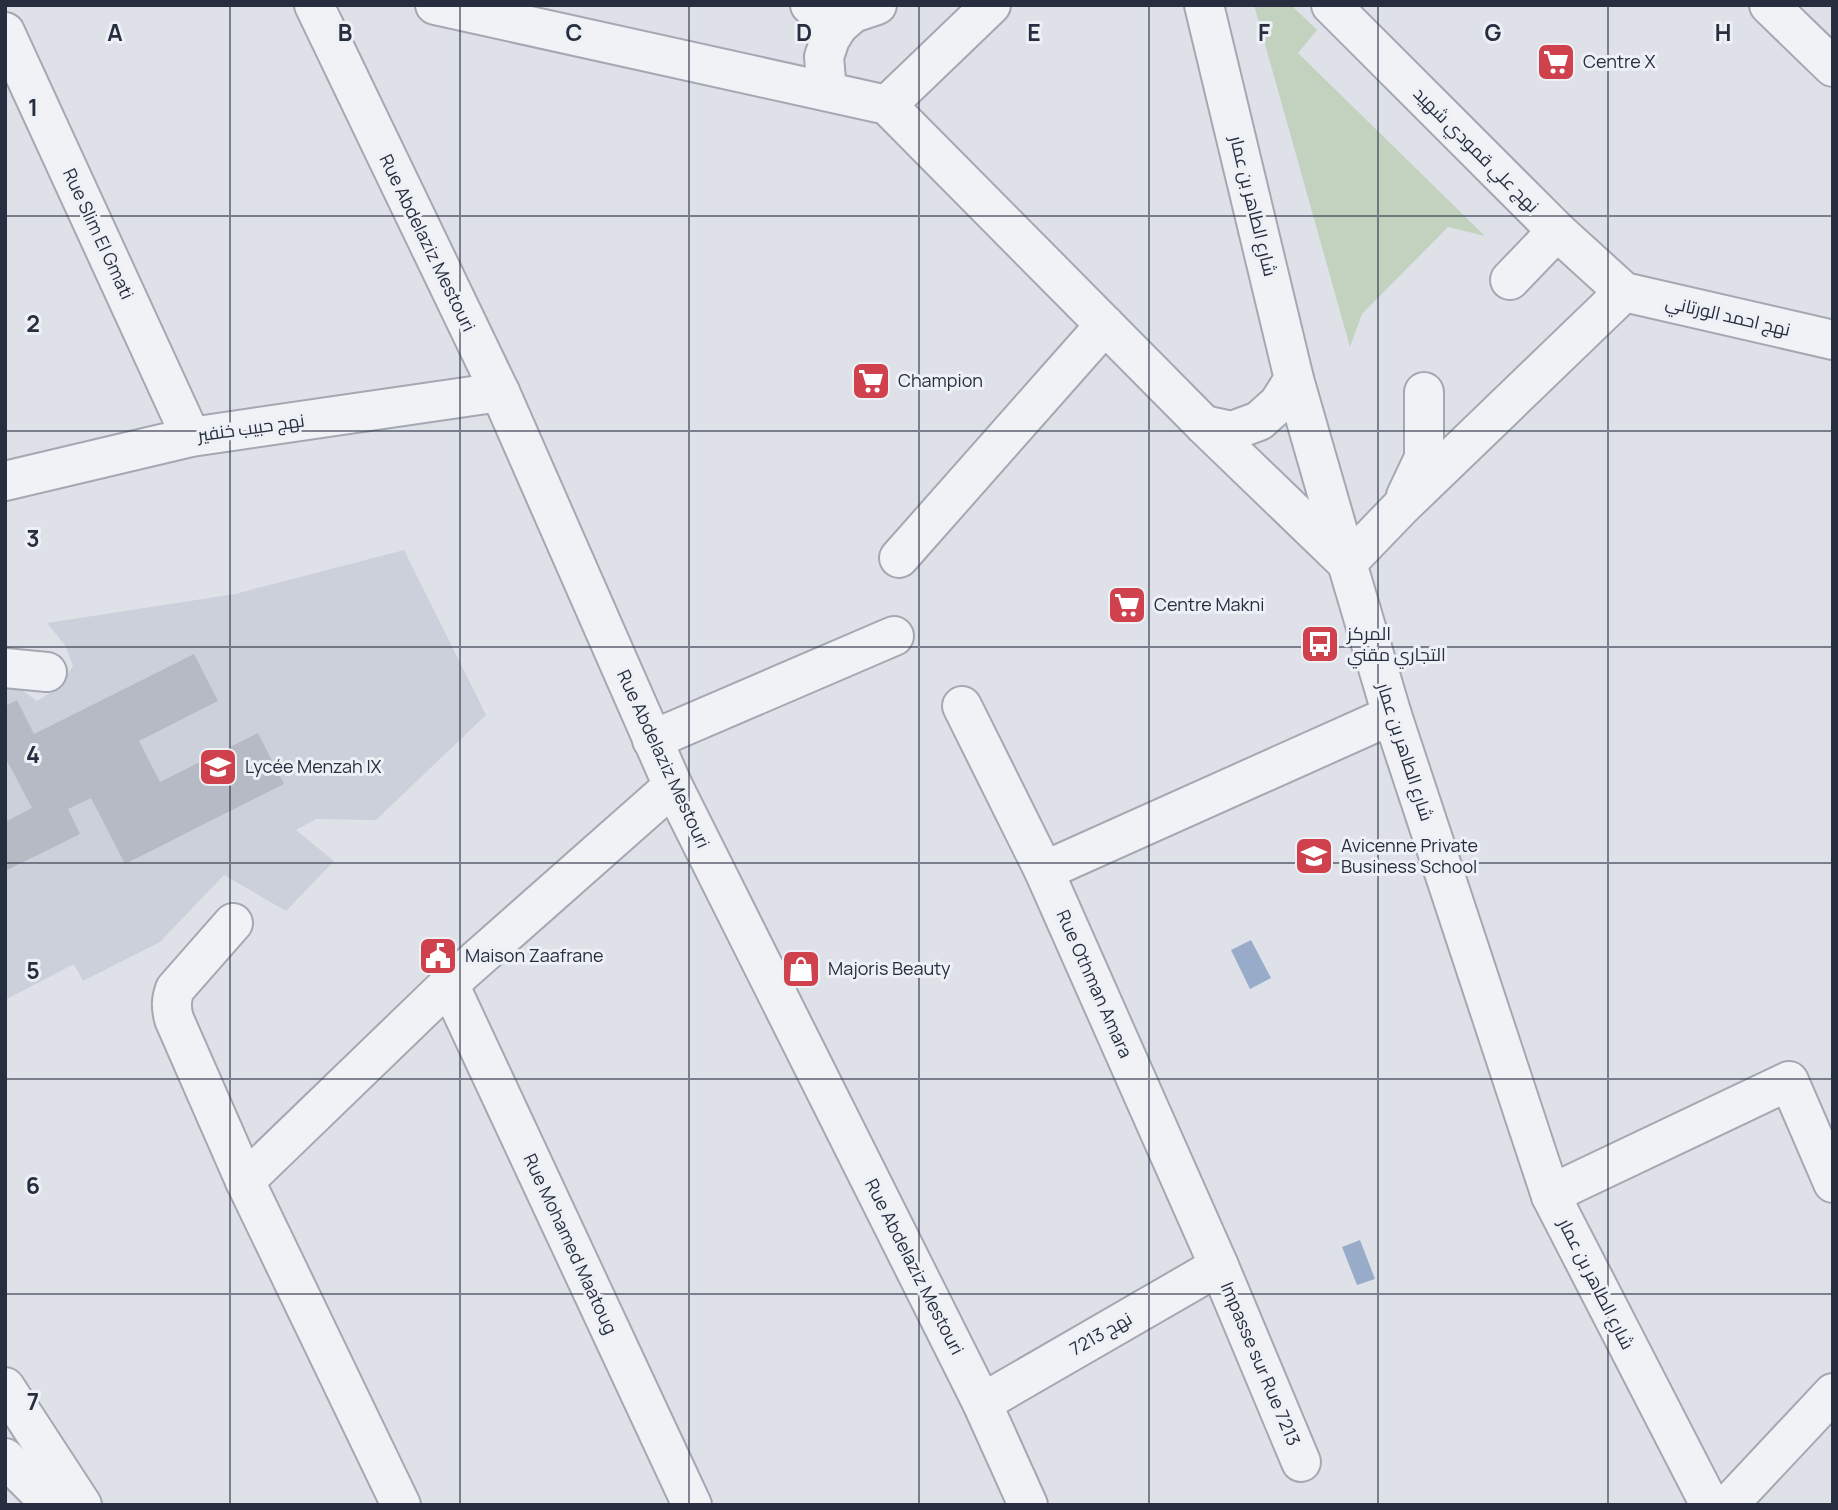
<svg xmlns="http://www.w3.org/2000/svg" width="1838" height="1510" viewBox="0 0 1838 1510" font-family="Manrope,Cairo,sans-serif">
<rect width="100%" height="100%" fill="#dee1e8"/>
<polygon fill="#ccd0da" points="404,550 486,715 376,820 316,819 296,830 334,861 286,911 224,875 160,942 83,981 74,964 5,1000 5,678 37,701 58,688 73,666 65,645 47,623 235,594"/>
<polygon fill="#c2d2bf" points="1254,5 1291,5 1317,30 1298,53 1485,236 1448,227 1362,314 1350,347"/>
<g fill="#98acc9">
<polygon points="1251,940 1271,978 1250,989 1231,950"/>
<polygon points="1360,1240 1375,1279 1357,1285 1342,1247"/>
</g>
<polygon fill="#b5bac5" points="194,654 218,701 139,741 160,782 258,733 284,784 125,864 91,798 68,809 80,834 5,871 5,822 32,808 5,757 5,706 17,700 34,734"/>
<g fill="none" stroke-linecap="round" stroke-linejoin="round">
<defs>
<g id="minor">
<polyline points="314,5 500,392 673,786 982,1403 1028,1505"/>
<polyline points="435,5 887,105 1204,425 1347,563 1401,507 1624,292"/>
<polyline points="810,5 839,25"/>
<polyline points="1204,5 1294,379 1347,563 1392,715 1551,1196 1710,1505"/>
<polyline points="1331,5 1557,231 1624,292 1833,340"/>
<polyline points="1769,5 1833,67"/>
<polyline points="5,32 191,437"/>
<polyline points="827,91 824,57 830,39 839,25 853,13 877,5"/>
<polyline points="887,105 991,5"/>
<polyline points="1510,280 1557,231"/>
<polyline points="1204,425 1232,431 1259,421 1278,404 1294,379"/>
<polyline points="5,481 191,437 500,392"/>
<polyline points="1406,496 1424,458 1424,392"/>
<polyline points="899,558 1105,325"/>
<polyline points="5,668 47,672"/>
<polyline points="962,706 1044,871 1219,1266 1301,1462"/>
<polyline points="652,740 894,636"/>
<polyline points="1044,871 1392,715"/>
<path d="M233,923L175,989C171,1000 171,1007 174,1019L245,1181L401,1505"/>
<polyline points="449,984 692,1505"/>
<polyline points="245,1181 449,984 673,786"/>
<polyline points="1551,1196 1570,1185 1789,1081 1833,1183"/>
<polyline points="5,1387 82,1505"/>
<polyline points="982,1403 1219,1266"/>
<polyline points="5,1458 52,1505"/>
<polyline points="1728,1505 1833,1393"/>
</g>
</defs>
<use href="#minor" stroke="#a3a8b2" stroke-width="42"/>
<use href="#minor" stroke="#f1f2f6" stroke-width="38"/>
</g>
<path fill="none" stroke="#272e3f" stroke-width="2" stroke-opacity="0.55" d="M230,5V1505M460,5V1505M689,5V1505M919,5V1505M1149,5V1505M1378,5V1505M1608,5V1505M5,216H1833M5,431H1833M5,647H1833M5,863H1833M5,1079H1833M5,1294H1833"/>
<defs>
<symbol id="supermarket-square" viewBox="-11 -11 22 22"><rect x="-9" y="-9" width="18" height="18" rx="4" fill="#cf414c" stroke="#edf0f5"/><path d="M-6-5.5h2.5l.6 2H6L4.5 2H-2.5L-4.4-4H-6ZM-1.5 3.2a1.3 1.3 0 1 0 .1 0ZM3 3.2a1.3 1.3 0 1 0 .1 0Z" fill="#fff"/></symbol>
<symbol id="bus-square" viewBox="-11 -11 22 22"><rect x="-9" y="-9" width="18" height="18" rx="4" fill="#cf414c" stroke="#edf0f5"/><path d="M-5-6H5V4H4V6H2V4H-2V6H-4V4H-5ZM-3.5-4V0h7V-4ZM-3.5 1.2v1.5H-2V1.2ZM2 1.2v1.5H3.5V1.2Z" fill="#fff"/></symbol>
<symbol id="school-square" viewBox="-11 -11 22 22"><rect x="-9" y="-9" width="18" height="18" rx="4" fill="#cf414c" stroke="#edf0f5"/><path d="M0-5L7-2L0 1L-7-2ZM-4 1L0 2.5L4 1V4Q0 6-4 4Z" fill="#fff"/></symbol>
<symbol id="civic-square" viewBox="-11 -11 22 22"><rect x="-9" y="-9" width="18" height="18" rx="4" fill="#cf414c" stroke="#edf0f5"/><path d="M-.6-6.5H3V-4.5H.6V-3L4-1V1h2V6H-6V1h2V-1L-.6-3ZM-1.2 2.5V6h2.4V2.5Z" fill="#fff"/></symbol>
<symbol id="shop-square" viewBox="-11 -11 22 22"><rect x="-9" y="-9" width="18" height="18" rx="4" fill="#cf414c" stroke="#edf0f5"/><path d="M-5-2.5h2.3a2.7 3.5 0 0 1 5.4 0H5L5.5 6h-11ZM-1.5-2.5h3a1.5 2.3 0 0 0-3 0Z" fill="#fff"/></symbol>
</defs>
<g fill-rule="evenodd">
<use href="#supermarket-square" x="1534" y="40" width="44" height="44"/>
<use href="#supermarket-square" x="849" y="359" width="44" height="44"/>
<use href="#supermarket-square" x="1105" y="583" width="44" height="44"/>
<use href="#bus-square" x="1298" y="622" width="44" height="44"/>
<use href="#school-square" x="196" y="745" width="44" height="44"/>
<use href="#school-square" x="1292" y="834" width="44" height="44"/>
<use href="#civic-square" x="416" y="934" width="44" height="44"/>
<use href="#shop-square" x="779" y="947" width="44" height="44"/>
</g>
<g text-anchor="middle" stroke-width="6" stroke-linejoin="round" paint-order="stroke">
<g font-size="18" fill="#272e3f" stroke="#edf0f5" text-anchor="start">
<text x="1583" y="68">Centre X</text>
<text x="898" y="387">Champion</text>
<text x="1154" y="611">Centre Makni</text>
<text x="1347" y="640">المركز<tspan x="1347" dy="21">التجاري مقني</tspan></text>
<text x="245" y="773">Lycée Menzah IX</text>
<text x="1341" y="852">Avicenne Private<tspan x="1341" dy="21">Business School</tspan></text>
<text x="465" y="962">Maison Zaafrane</text>
<text x="828" y="975">Majoris Beauty</text>
</g>
<g font-size="18" fill="#272e3f" stroke="#edf0f5">
<text transform="translate(1476 150) rotate(45)" y="6">نهج علي قمودي شهيد</text>
<text transform="translate(1253 206) rotate(76)" y="6">شارع الطاهر بن عمار</text>
<text transform="translate(98 234) rotate(65)" y="6">Rue Slim El Gmati</text>
<text transform="translate(427 243) rotate(64)" y="6">Rue Abdelaziz Mestouri</text>
<text transform="translate(1728 316) rotate(13)" y="6">نهج احمد الورتاني</text>
<text transform="translate(251 428) rotate(-8)" y="6">نهج حبيب خنفير</text>
<text transform="translate(1405 752) rotate(72)" y="6">شارع الطاهر بن عمار</text>
<text transform="translate(663 759) rotate(65)" y="6">Rue Abdelaziz Mestouri</text>
<text transform="translate(1094 984) rotate(66)" y="6">Rue Othman Amara</text>
<text transform="translate(570 1244) rotate(65)" y="6">Rue Mohamed Maatoug</text>
<text transform="translate(914 1267) rotate(63)" y="6">Rue Abdelaziz Mestouri</text>
<text transform="translate(1596 1284) rotate(63)" y="6">شارع الطاهر بن عمار</text>
<text transform="translate(1101 1334) rotate(-30)" y="6">نهج 7213</text>
<text transform="translate(1260 1364) rotate(67)" y="6">Impasse sur Rue 7213</text>
</g>
</g>
<g font-size="23" text-anchor="middle" font-weight="bold" fill="#272e3f" stroke="#edf0f5" stroke-width="6" stroke-linejoin="round" paint-order="stroke">
<text x="115" y="41">A</text>
<text x="345" y="41">B</text>
<text x="574" y="41">C</text>
<text x="804" y="41">D</text>
<text x="1034" y="41">E</text>
<text x="1264" y="41">F</text>
<text x="1493" y="41">G</text>
<text x="1723" y="41">H</text>
<text x="33" y="116">1</text>
<text x="33" y="332">2</text>
<text x="33" y="547">3</text>
<text x="33" y="763">4</text>
<text x="33" y="979">5</text>
<text x="33" y="1194">6</text>
<text x="33" y="1410">7</text>
</g>
<rect width="1838" height="1510" fill="none" stroke="#272e3f" stroke-width="14"/>
</svg>
